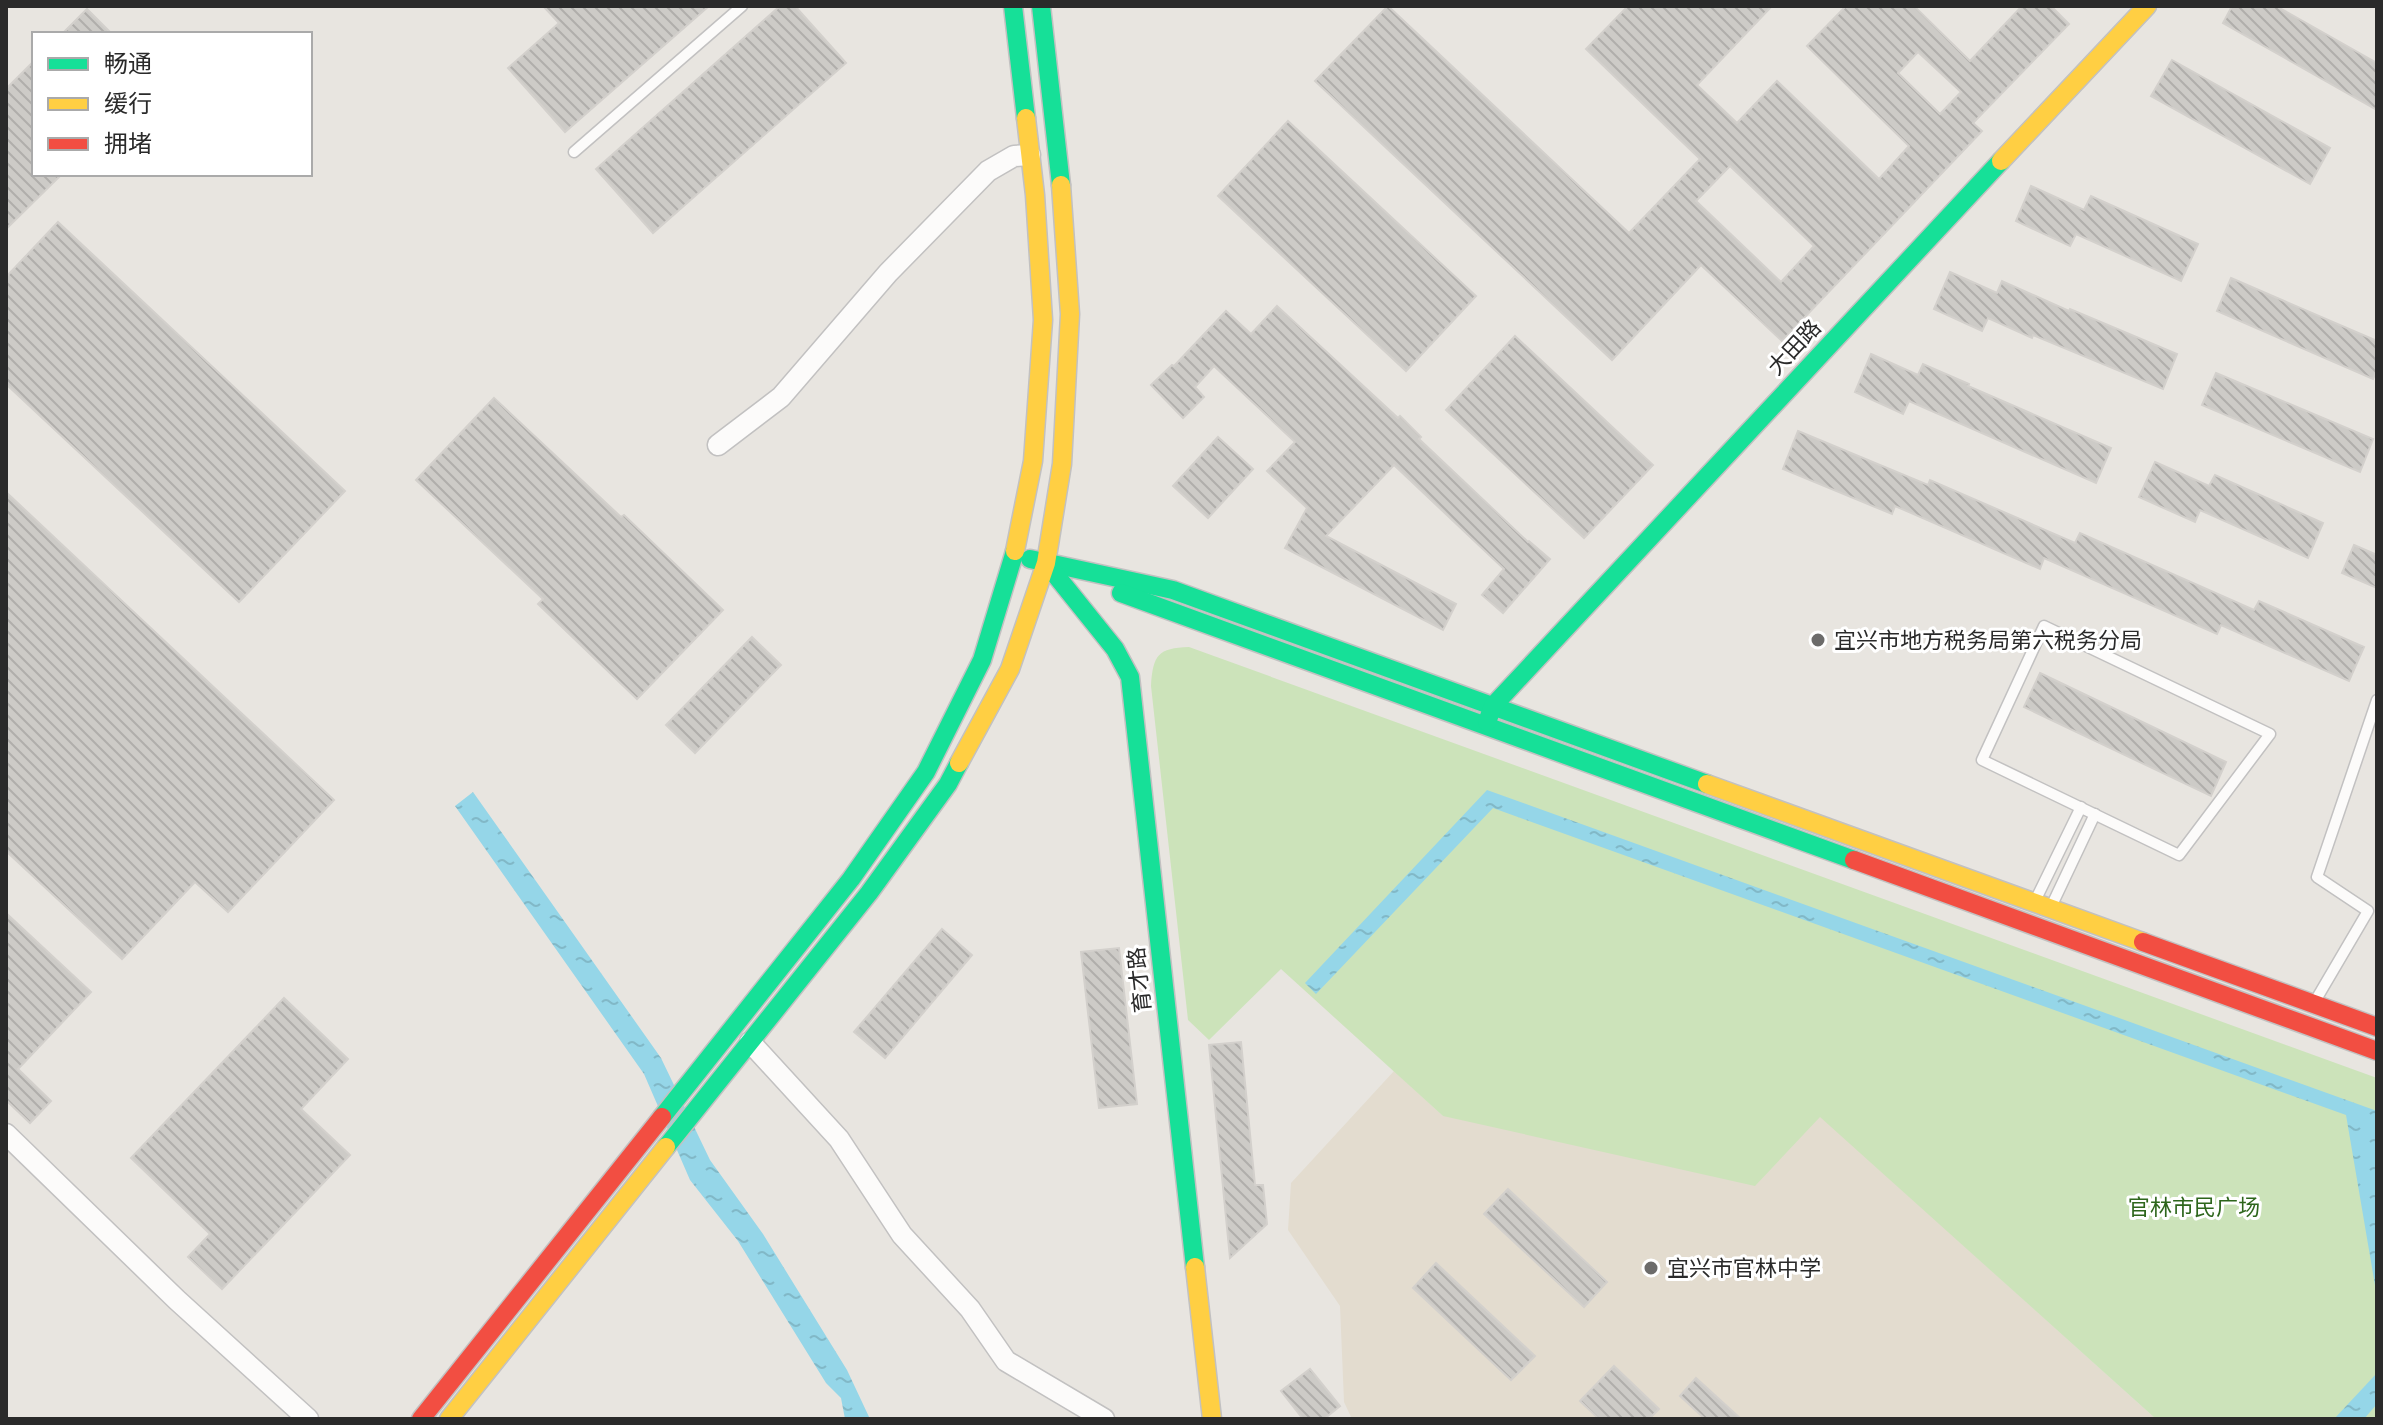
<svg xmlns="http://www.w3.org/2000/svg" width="2383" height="1425" viewBox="0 0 2383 1425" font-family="'Source Sans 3','Noto Sans SC',sans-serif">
<defs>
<pattern id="water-ripples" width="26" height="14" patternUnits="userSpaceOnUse" patternTransform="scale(2)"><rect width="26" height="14" fill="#95d6e8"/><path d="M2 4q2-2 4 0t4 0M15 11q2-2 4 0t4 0" fill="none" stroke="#81b8c7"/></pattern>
<pattern id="building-back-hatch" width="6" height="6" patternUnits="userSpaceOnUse" patternTransform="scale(2)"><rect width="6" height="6" fill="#cdcbc7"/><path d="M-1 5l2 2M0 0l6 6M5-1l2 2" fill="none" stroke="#b0aeab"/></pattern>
</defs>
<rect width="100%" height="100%" fill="#e8e5e0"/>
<polygon fill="#e3dccf" points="1394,1071 1443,1116 1820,1116 2156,1419 1352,1419 1344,1402 1340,1306 1288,1230 1291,1183"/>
<path fill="#cce3ba" d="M1189,647L2377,1078V1419H2156L1820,1117L1755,1186L1443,1116L1281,969L1209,1040L1188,1020L1151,686C1153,655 1158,648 1189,647Z"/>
<g fill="url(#water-ripples)">
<polygon points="1487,790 2377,1111 2377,1297 2346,1115 1493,808 1316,994 1305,983"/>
<polygon points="473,792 661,1058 710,1160 763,1234 847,1370 870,1419 845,1419 841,1398 826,1383 738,1241 690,1180 644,1074 455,806"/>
<polygon points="2377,1373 2377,1404 2364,1419 2334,1419"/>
</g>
<g fill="url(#building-back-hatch)" stroke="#d3d0cc" stroke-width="2" fill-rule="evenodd">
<polygon points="543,6 709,6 565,132 508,68 559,23"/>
<polygon points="780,6 795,6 846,63 653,233 596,169"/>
<path d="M1388,6L1629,233L1700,159L1586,49L1628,6H1772L1697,85L1737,123L1777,81L1879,179L1909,146L1807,46L1846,6H1914L1970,61L2022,6H2051L2069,24L1973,123L1982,131L1782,341L1701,265L1612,360L1315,81ZM1918,52L1961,92L1940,114L1898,73ZM1730,166L1814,246L1781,282L1696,201Z"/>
<polygon points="2232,6 2276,6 2377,63 2377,110 2223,23"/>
<polygon points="87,9 112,34 62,34"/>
<polygon points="2172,60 2330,148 2310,184 2151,96"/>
<polygon points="34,61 34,174 62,174 6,229 6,89"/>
<polygon points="1288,121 1476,296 1406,371 1218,196"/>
<polygon points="2031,186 2084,210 2091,196 2198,244 2181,281 2076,234 2070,246 2016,221"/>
<polygon points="58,222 345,491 239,602 6,384 6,277"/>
<polygon points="1950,272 1997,293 2002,281 2069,311 2070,309 2177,354 2163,389 2033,335 2032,338 1988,318 1982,331 1934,309"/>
<polygon points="2231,278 2377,341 2377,370 2373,379 2217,311"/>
<polygon points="1277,306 1398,418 1400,416 1421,437 1419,439 1528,542 1529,541 1550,559 1503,613 1482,595 1504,569 1394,465 1326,536 1456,604 1443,630 1285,548 1307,508 1267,471 1295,442 1214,366 1195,387 1204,397 1183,418 1151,385 1172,365 1174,366 1226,311 1251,334"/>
<polygon points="1515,336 1653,465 1584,538 1446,410"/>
<polygon points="1871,354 1918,375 1923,364 1969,384 1968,386 2111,448 2096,483 1909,401 1903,414 1855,392"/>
<polygon points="2216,373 2373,439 2360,472 2202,405"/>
<polygon points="494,398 621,517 624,515 723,610 637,699 538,604 543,599 416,480"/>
<polygon points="1798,431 1928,485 1930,480 2075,543 2080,533 2254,610 2259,601 2364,647 2349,681 2221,625 2217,634 2044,558 2040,569 1895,506 1892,514 1783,469"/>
<polygon points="1218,437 1253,469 1208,518 1173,486"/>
<polygon points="2155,462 2209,486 2215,475 2323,523 2308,558 2200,510 2195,522 2139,497"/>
<polygon points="6,492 334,800 228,912 195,882 122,959 6,851"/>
<polygon points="2354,545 2377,555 2377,588 2342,573"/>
<polygon points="752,637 781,665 695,753 666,725"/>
<polygon points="2040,673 2226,762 2211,796 2024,707"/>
<polygon points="6,913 91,992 18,1069 51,1101 30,1123 6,1100"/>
<polygon points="942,929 972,955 885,1058 854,1032"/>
<polygon points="1119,948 1137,1104 1099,1108 1081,952"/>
<polygon points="284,998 348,1059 301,1109 350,1155 222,1289 188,1257 210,1234 131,1158"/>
<polygon points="1241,1042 1255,1185 1263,1185 1267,1224 1230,1258 1209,1045"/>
<polygon points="1508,1189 1607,1282 1584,1307 1484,1214"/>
<polygon points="1436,1263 1535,1356 1511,1380 1413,1288"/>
<polygon points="1614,1366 1659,1409 1649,1419 1599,1419 1580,1401"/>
<polygon points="1310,1369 1340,1406 1324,1419 1303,1419 1281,1391"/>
<polygon points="1696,1378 1741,1419 1705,1419 1680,1396"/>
</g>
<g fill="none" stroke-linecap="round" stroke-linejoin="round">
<defs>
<g id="lane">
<polyline points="574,152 742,6"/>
<polygon points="2044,626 2270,734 2179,855 1982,760"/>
<polyline points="2036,899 2081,807"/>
<polyline points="2051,907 2095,814"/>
<polyline points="2314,1003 2368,911 2317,877 2377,700"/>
</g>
<g id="street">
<polyline points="718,445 781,397 888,273 988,171 1014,156 1030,155"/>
<polyline points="750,1042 839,1139 902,1235 970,1309 1006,1361 1104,1419"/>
<polyline points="6,1134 177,1300 308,1419"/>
</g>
<g id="fast">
<polyline points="1013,6 1026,118"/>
<polyline points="1041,6 1061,185"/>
<polyline points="1030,559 1173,590 1707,784"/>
<polyline points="1046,563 1115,649 1130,677 1195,1267"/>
<polyline points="1121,593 1854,860"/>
<polyline points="1487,722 1493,706 2001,161"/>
<polyline points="662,1117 851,879 926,772 982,660 1015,551"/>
<polyline points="666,1147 869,893 948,784 959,763"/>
</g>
<g id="slow">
<polyline points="2001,161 2147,6"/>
<polyline points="1015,551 1033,461 1043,320 1035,195 1026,118"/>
<polyline points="959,763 1010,669 1046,563 1062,464 1070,314 1061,185"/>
<polyline points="1707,784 2143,942"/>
<polyline points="1195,1267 1212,1419"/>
<polyline points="449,1419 666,1147"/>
</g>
<g id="jam">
<polyline points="1854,860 2377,1051"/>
<polyline points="2143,942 2377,1027"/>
<polyline points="421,1419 662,1117"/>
</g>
</defs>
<use href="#lane" stroke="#c2c1c1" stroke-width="13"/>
<use href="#street" stroke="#c2c1c1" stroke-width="23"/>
<use href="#fast" stroke="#c2c1c1" stroke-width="21"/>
<use href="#slow" stroke="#c2c1c1" stroke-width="21"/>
<use href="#jam" stroke="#c2c1c1" stroke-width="21"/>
<use href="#lane" stroke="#fcfbfa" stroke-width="10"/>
<use href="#street" stroke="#fcfbfa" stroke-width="20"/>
<use href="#fast" stroke="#16e098" stroke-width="18"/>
<use href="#slow" stroke="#ffcf43" stroke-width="18"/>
<use href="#jam" stroke="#f24e42" stroke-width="18"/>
</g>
<g fill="#6c6b6a" stroke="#fff" stroke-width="3">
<circle cx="1818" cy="640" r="8"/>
<circle cx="1651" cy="1268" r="8"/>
</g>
<g text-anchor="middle" stroke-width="6" stroke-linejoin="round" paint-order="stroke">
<g font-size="22" fill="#2a2a2a" stroke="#fff">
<text transform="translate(1794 347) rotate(-47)" y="8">大田路</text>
<text transform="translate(1139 980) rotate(-96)" y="8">育才路</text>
</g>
<g font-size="22" fill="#2a2a2a" stroke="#fff" text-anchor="start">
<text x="1834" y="648">宜兴市地方税务局第六税务分局</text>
<text x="1667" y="1276">宜兴市官林中学</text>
</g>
<g font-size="22" fill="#2e661c" stroke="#fff">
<text x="2194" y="1215">官林市民广场</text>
</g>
</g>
<rect width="2383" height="1425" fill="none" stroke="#2a2a2a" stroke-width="16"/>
<rect x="32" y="32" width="280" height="144" fill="#ffffff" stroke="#aaaaaa" stroke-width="2"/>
<rect x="48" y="58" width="40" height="12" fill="#16e098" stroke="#aaaaaa" stroke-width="2"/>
<text x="104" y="72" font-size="24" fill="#2a2a2a">畅通</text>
<rect x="48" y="98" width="40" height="12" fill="#ffcf43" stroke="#aaaaaa" stroke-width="2"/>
<text x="104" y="112" font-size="24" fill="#2a2a2a">缓行</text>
<rect x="48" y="138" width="40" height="12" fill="#f24e42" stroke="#aaaaaa" stroke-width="2"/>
<text x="104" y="152" font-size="24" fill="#2a2a2a">拥堵</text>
</svg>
